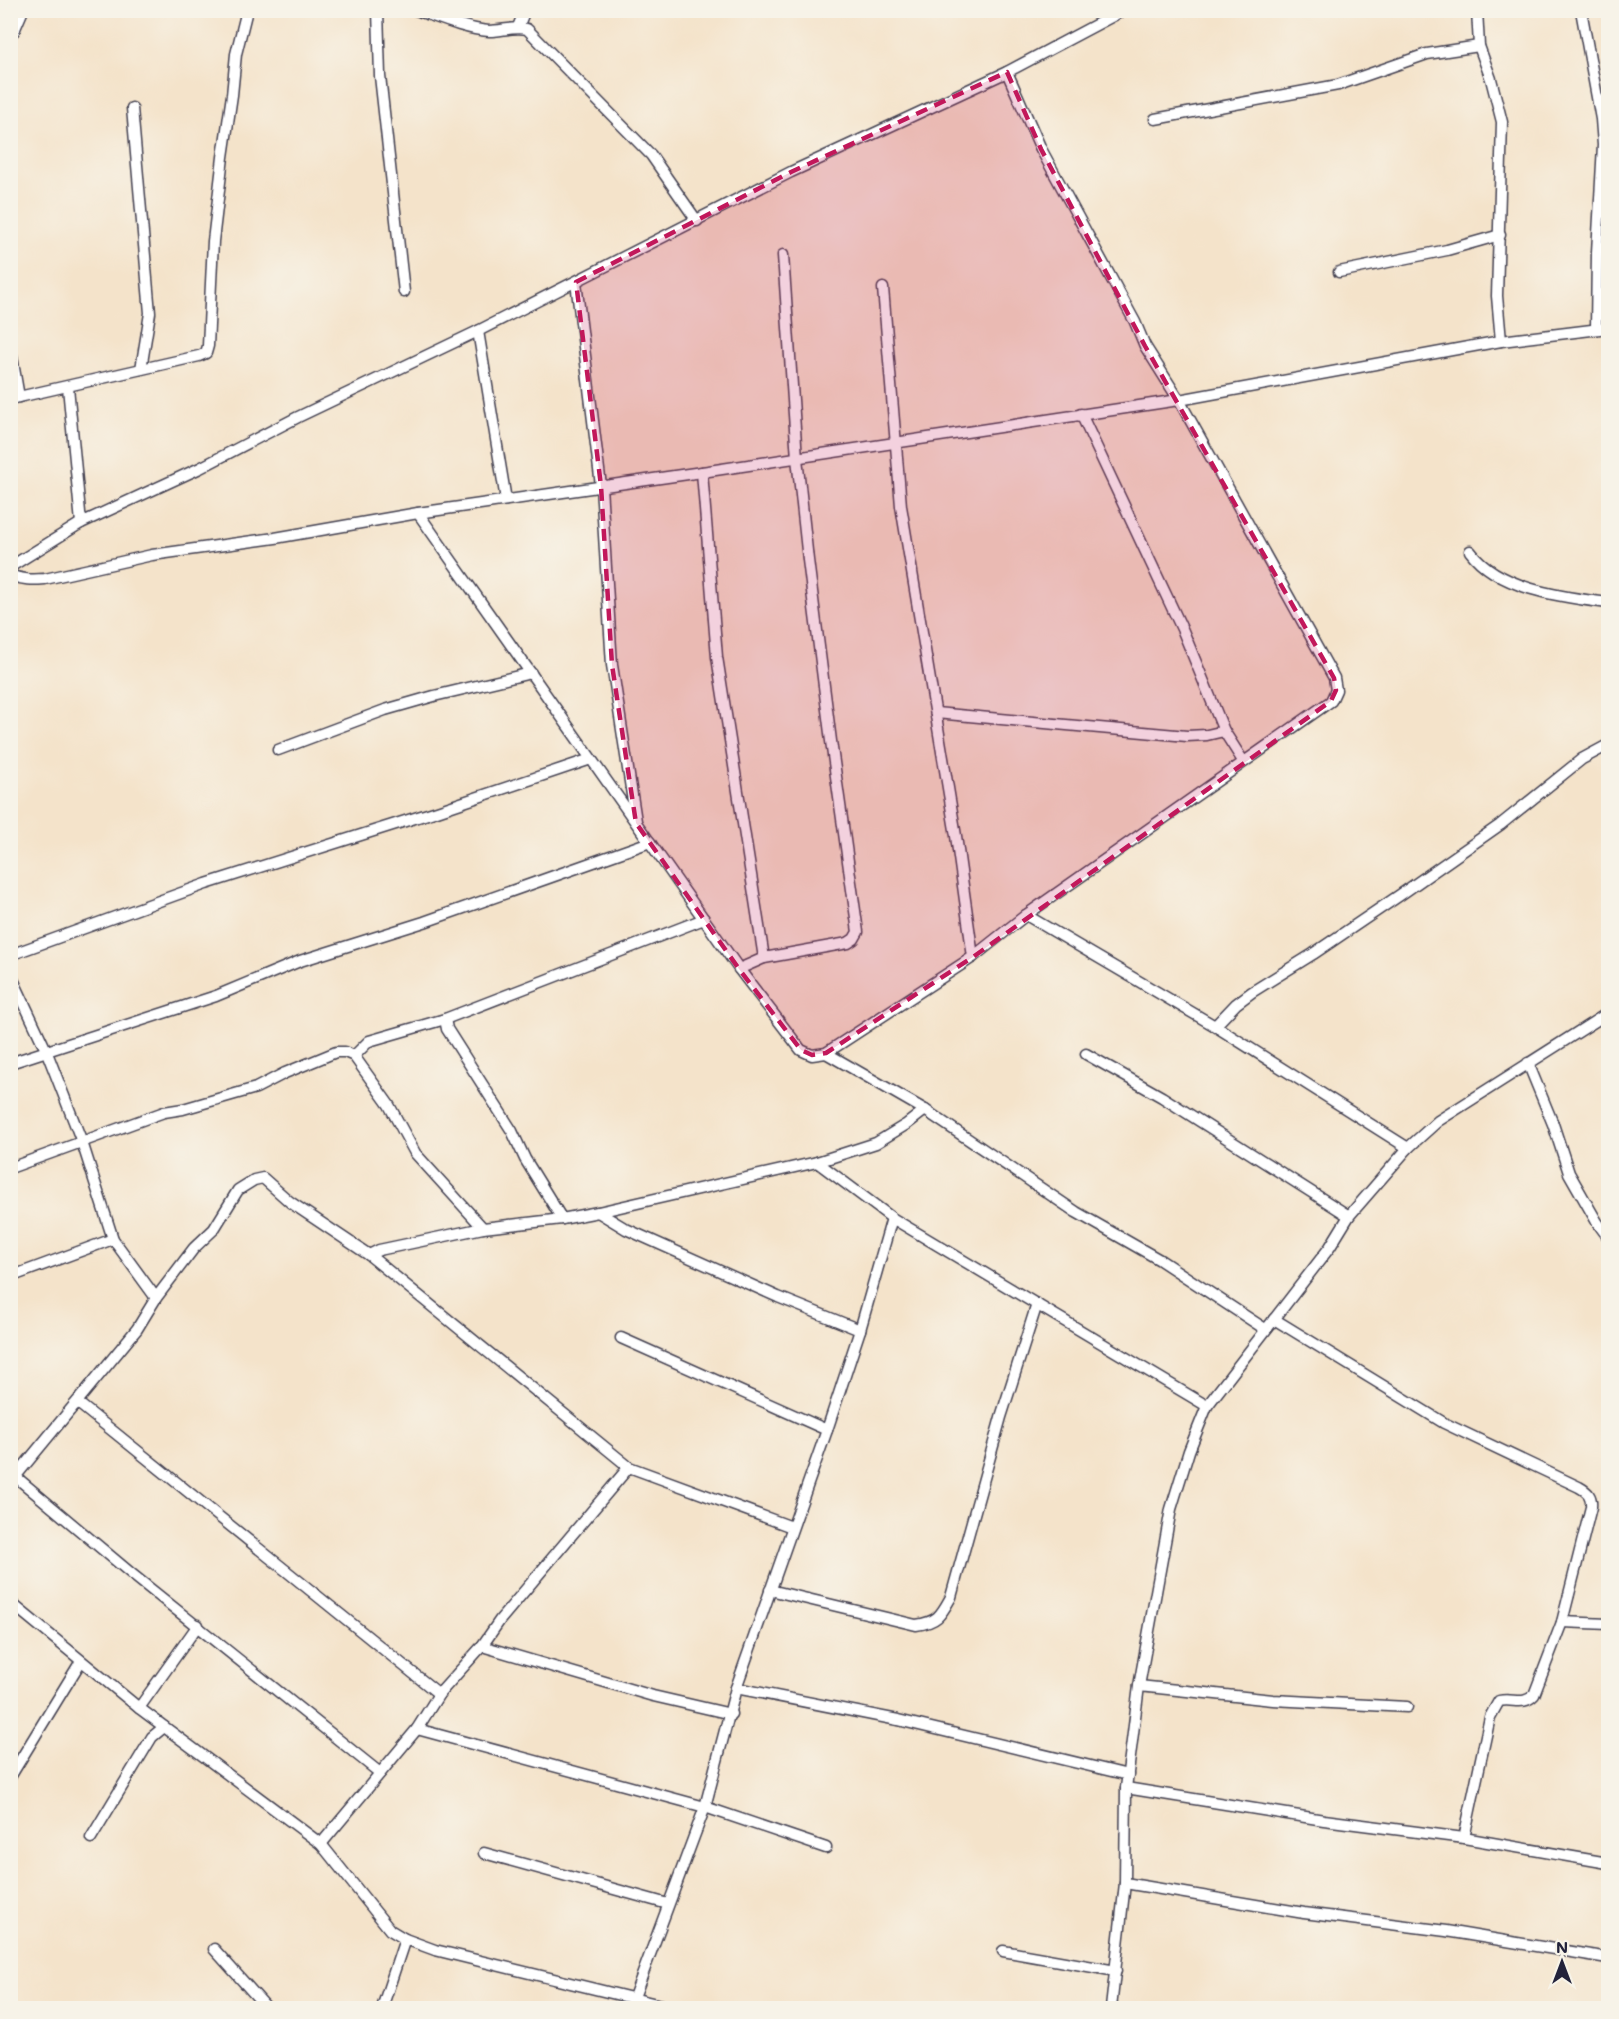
<svg xmlns="http://www.w3.org/2000/svg" width="1619" height="2019" viewBox="0 0 1619 2019" font-family="Mali,sans-serif">
<rect width="100%" height="100%" fill="#f7f3e8"/>
<filter id="ink" filterUnits="userSpaceOnUse"><feTurbulence type="fractalNoise" baseFrequency=".0167" numOctaves="2"/><feDisplacementMap in="SourceGraphic" scale="12" xChannelSelector="R" yChannelSelector="G"/><feConvolveMatrix kernelMatrix="1 2 1 2 8 2 1 2 1" color-interpolation-filters="sRGB"/></filter>
<filter id="wash" filterUnits="userSpaceOnUse"><feTurbulence type="fractalNoise" baseFrequency=".008" numOctaves="4" result="noise"/><feDisplacementMap in="SourceGraphic" scale="24" xChannelSelector="R" yChannelSelector="G"/><feGaussianBlur stdDeviation="1.35" result="paint"/><feColorMatrix in="noise" values="0 0 0 0 0 0 0 0 0 0 0 0 0 0 0 0 0 1.4 0 .05"/><feComposite in="paint" operator="in"/></filter>
<g filter="url(#wash)">
<rect width="100%" height="100%" fill="#f4e3ca"/>
</g>
<g filter="url(#ink)">
<g fill="none" stroke-linecap="round" stroke-linejoin="round">
<defs>
<g id="minor">
<polyline points="378,10 380,76 404,292"/>
<path d="M416,10C439,18 465,29 489,31C502,31 514,26 527,29L651,155L697,221"/>
<polyline points="1477,10 1479,46 1491,79 1502,122 1497,296 1501,341"/>
<polyline points="1581,10 1601,119 1603,145 1597,252 1596,329"/>
<polyline points="518,27 525,10"/>
<polyline points="10,34 14,31 23,10"/>
<polyline points="132,108 150,313 141,369"/>
<polyline points="1155,119 1338,85 1427,54 1479,46"/>
<polyline points="1339,272 1447,250 1500,235"/>
<polyline points="576,282 601,486 612,665 636,821"/>
<polyline points="883,288 901,506 956,836 973,957"/>
<polyline points="478,331 506,500"/>
<polyline points="10,345 19,397"/>
<polyline points="68,387 81,523"/>
<polyline points="10,399 199,356 206,353 208,346 213,241 223,157 232,95 236,54 247,10"/>
<polyline points="1081,414 1183,631 1224,731 1243,761"/>
<polyline points="702,472 717,657 764,958"/>
<polyline points="418,513 739,969 801,1050 812,1055 826,1053 973,957 1026,915 1331,701 1336,690 1334,678 1179,400 1145,346 1135,322 1041,149 1007,72"/>
<path d="M1470,551C1499,590 1563,597 1608,603"/>
<polyline points="10,567 81,523 200,468 298,417 478,331 791,172 1007,72 1124,10"/>
<path d="M10,575C22,580 32,580 45,579L152,555L275,538L418,513L702,472L1179,400L1501,341L1608,328"/>
<polyline points="936,713 1187,736 1207,735 1224,731"/>
<polyline points="278,750 385,710 434,696 531,673"/>
<polyline points="1026,915 1215,1026 1408,1148"/>
<polyline points="10,955 206,884 437,811 591,759"/>
<polyline points="739,969 764,958 848,943 854,939 858,932 831,741 808,560 797,458 783,255"/>
<polyline points="10,973 46,1050 82,1142 113,1239 156,1298"/>
<polyline points="445,1019 447,1029 512,1131 525,1159 562,1219"/>
<polyline points="1215,1026 1236,1004 1252,992 1313,954 1400,895 1500,825 1582,759 1608,745"/>
<polyline points="826,1053 925,1110 1076,1212 1160,1260 1265,1329"/>
<polyline points="1086,1054 1162,1097 1349,1216"/>
<polyline points="354,1056 369,1041 445,1019 704,919"/>
<polyline points="10,1063 216,996 300,961 424,922 650,842"/>
<polyline points="1528,1063 1553,1124 1569,1173 1597,1222 1608,1237"/>
<polyline points="817,1162 892,1218 1207,1406"/>
<polyline points="10,1168 164,1112 183,1109 256,1088 285,1073 336,1052 345,1052 354,1056 389,1105 415,1153 483,1228"/>
<polyline points="598,1212 626,1229 778,1297 860,1330"/>
<polyline points="369,1255 379,1250 483,1228 562,1219 598,1212 817,1162 876,1143 907,1124 925,1110"/>
<polyline points="10,1277 113,1239"/>
<path d="M1274,1319L1444,1423L1579,1487C1588,1492 1592,1496 1591,1507L1562,1622L1534,1695C1524,1706 1513,1698 1499,1701L1490,1717L1464,1838"/>
<polyline points="621,1338 827,1430"/>
<polyline points="78,1403 439,1694"/>
<polyline points="16,1477 133,1575 380,1773"/>
<polyline points="10,1483 137,1329 156,1298 194,1248 214,1229 238,1190 254,1180 263,1178 290,1202 369,1255 629,1467 792,1527"/>
<path d="M770,1590L916,1625C938,1622 941,1615 951,1597L1001,1417L1037,1304"/>
<polyline points="10,1602 139,1708 321,1844 390,1930 405,1939 435,1950 673,2008"/>
<polyline points="1562,1622 1608,1624"/>
<polyline points="482,1646 653,1696 731,1714"/>
<polyline points="1139,1686 1273,1700 1407,1707"/>
<polyline points="736,1688 827,1430 860,1330 892,1218"/>
<polyline points="139,1708 198,1625"/>
<polyline points="417,1729 705,1807 826,1848"/>
<polyline points="10,1777 81,1661"/>
<polyline points="1126,1788 1324,1820 1464,1838 1608,1863"/>
<polyline points="91,1838 152,1737 164,1727"/>
<polyline points="321,1844 417,1729 439,1694 482,1646 500,1620 629,1467"/>
<polyline points="484,1853 668,1904"/>
<polyline points="1125,1883 1304,1913 1446,1931 1608,1958"/>
<polyline points="214,1949 267,2008"/>
<polyline points="1003,1951 1116,1971"/>
<polyline points="382,2008 405,1939"/>
<polyline points="630,2008 705,1807 736,1688 898,1720 1128,1775"/>
<polyline points="1111,2008 1125,1883 1126,1788 1139,1686 1171,1509 1189,1451 1207,1406 1330,1247 1349,1216 1408,1148 1438,1121 1608,1013"/>
</g>
</defs>
<use href="#minor" stroke="#423f50" stroke-width="13"/>
<use href="#minor" stroke="#fff" stroke-width="10"/>
</g>
</g>
<path fill="#c2185b" fill-opacity="0.2" stroke="#c2185b" stroke-width="4.5" stroke-dasharray="12 8" stroke-linejoin="round" d="M1007,72L1041,149L1145,346L1334,678L1336,690L1331,701L973,957L826,1053L812,1055L801,1050L739,969L636,823L612,665L601,486L576,282L791,172Z"/>
<rect width="1619" height="2019" fill="none" stroke="#f7f3e8" stroke-width="36"/>
<g transform="translate(1562 1962)" stroke="#f7f3e8" stroke-width="4.5" paint-order="stroke">
<path d="M0-4.5L10 22L0 15L-10 22Z" fill="#22223b"/>
<text y="-9" font-size="16" font-weight="bold" text-anchor="middle" fill="#22223b">N</text>
</g>
</svg>
